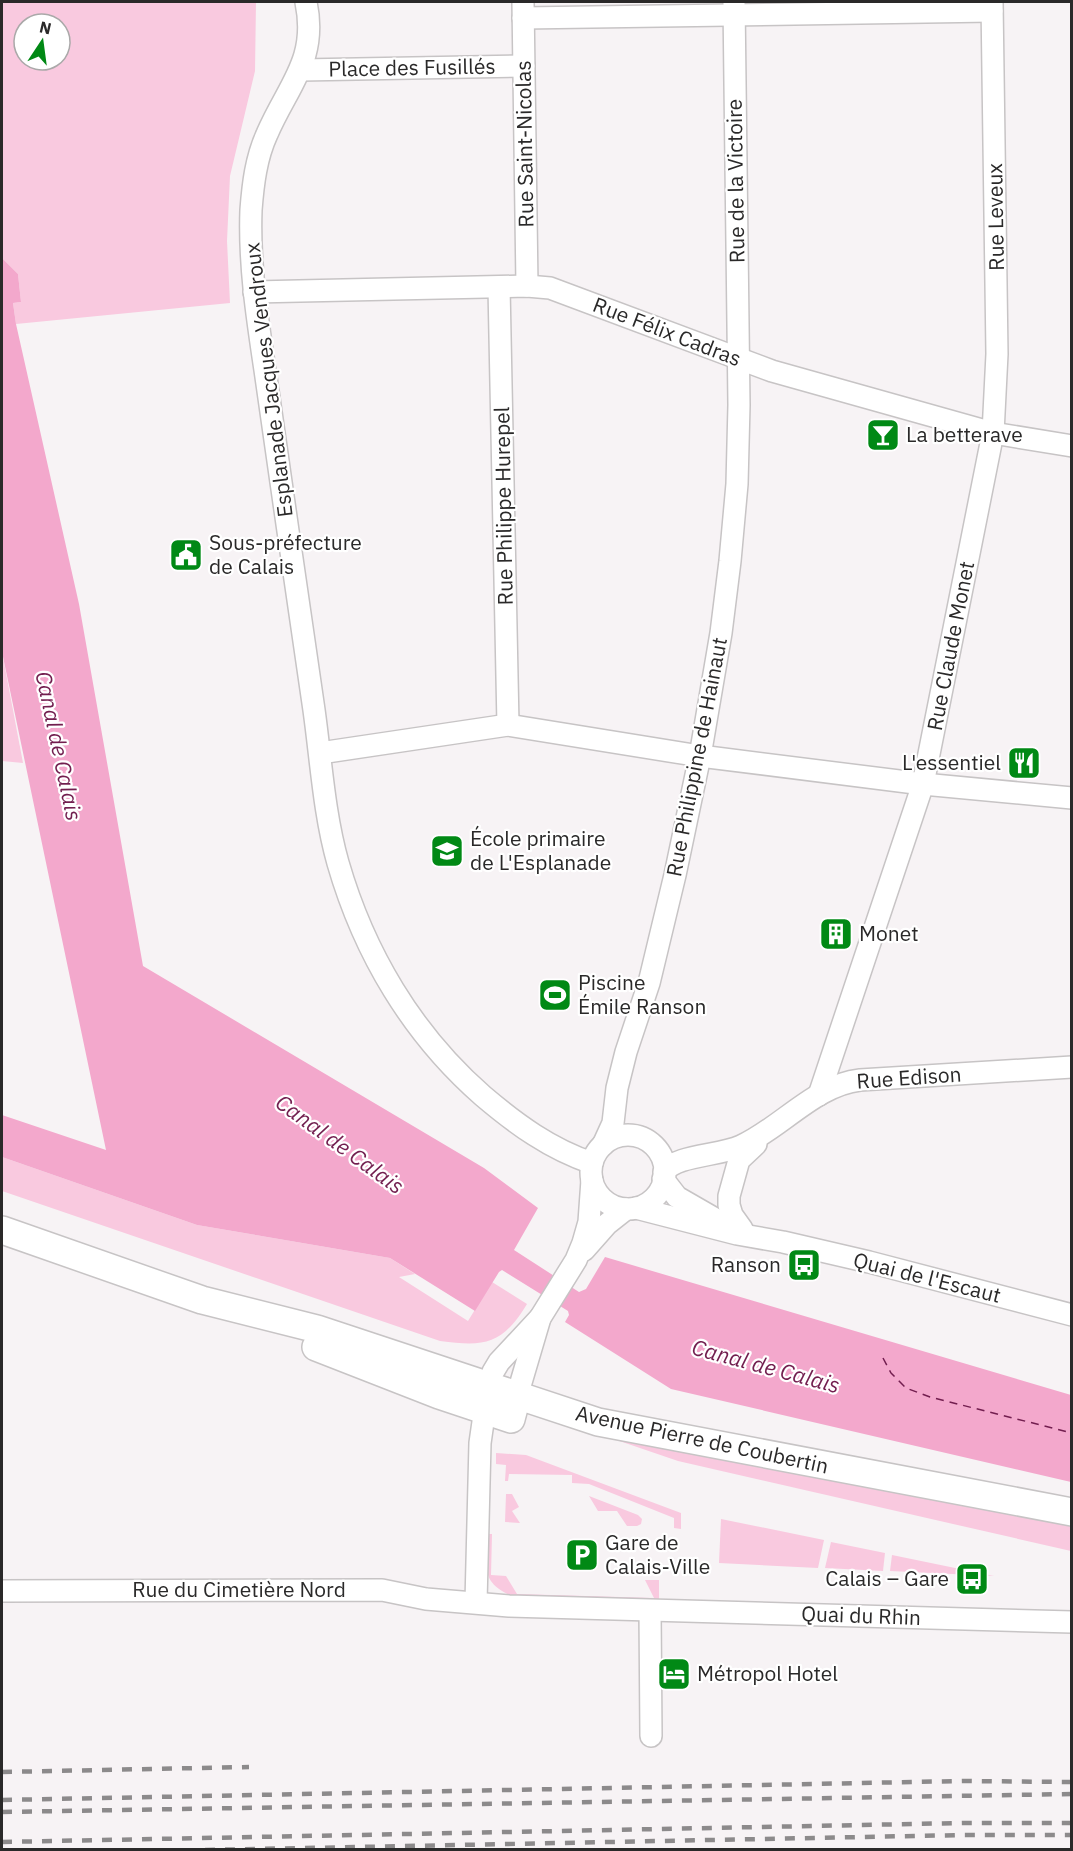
<svg xmlns="http://www.w3.org/2000/svg" width="1073" height="1851" viewBox="0 0 1073 1851" font-family="'IBM Plex Sans',sans-serif">
<rect width="100%" height="100%" fill="#f7f3f5"/>
<g fill="#f9c9df" fill-rule="evenodd">
<path d="M2,2H256L255,71L230,176L227,241L230,303L16,324L13,303L21,302L18,274L2,258ZM24,24H60V60H24Z"/>
<polygon points="2,652 23,763 2,761"/>
<path d="M2,1157L197,1225L390,1258L415,1274L399,1277L468,1321L492,1282L527,1304C502,1345 485,1347 440,1341L2,1191Z"/>
<polygon points="552,1418 1071,1517 1071,1551 678,1461"/>
<polygon points="496,1453 526,1455 681,1513 681,1529 674,1528 674,1518 589,1484 572,1483 572,1475 509,1474 508,1481 505,1481 506,1465 496,1464"/>
<polygon points="506,1494 512,1494 519,1507 512,1511 520,1523 505,1522"/>
<polygon points="589,1496 638,1515 642,1519 641,1524 637,1526 627,1526 617,1511 598,1511"/>
<polygon points="721,1519 824,1540 818,1568 719,1563"/>
<path d="M488,1534H492L491,1575L506,1576L517,1594L654,1598L645,1580H659V1604L514,1597C478,1581 488,1569 488,1534Z"/>
<polygon points="831,1542 885,1553 883,1571 825,1568"/>
<polygon points="892,1555 994,1576 890,1571"/>
</g>
<polygon fill="#f3a8cc" points="2,258 18,274 21,302 13,303 16,324 79,604 143,966 484,1168 538,1208 514,1250 579,1292 586,1289 605,1257 1071,1395 1071,1482 671,1389 565,1322 569,1315 568,1311 502,1270 499,1272 475,1311 390,1258 197,1225 2,1157 2,1115 106,1150 2,652"/>
<g fill="none" stroke-linecap="round" stroke-linejoin="round">
<polyline stroke="#721e4f" stroke-width="1.5" stroke-dasharray="8 6" stroke-linecap="butt" points="883,1358 891,1373 906,1388 930,1397 1072,1433"/>
<defs>
<g id="minor">
<path d="M306,2C318,60 288,85 267,134C256,158 253,184 251,210C249,264 257,317 265,370C273,424 280,477 288,531C296,590 305,650 314,710C321,760 324,814 338,863C364,953 412,1034 483,1096C516,1124 550,1149 592,1163"/>
<polyline points="523,2 527,286"/>
<polyline points="523,18 992,11"/>
<polyline points="301,70 524,66"/>
<polyline points="499,287 508,725"/>
<polyline points="254,292 527,286 550,288 772,371 993,433 1072,446"/>
<polyline points="320,753 508,725 700,756 923,784 1072,798"/>
<polyline points="819,1095 923,784 993,433 997,354 992,2"/>
<circle cx="628" cy="1172" r="37"/>
<polyline points="603,1145 613,1123 617,1088 626,1052 649,983 675,875 700,756 721,633 730,561 737,484 739,405 734,2"/>
<path d="M664,1172C675,1155 719,1156 741,1146C781,1128 815,1085 860,1080L1072,1067"/>
<polyline points="663,1179 677,1197 717,1220"/>
<polyline points="636,1208 737,1234 783,1242 869,1262 1072,1315"/>
<polyline points="742,1229 732,1215 729,1205 729,1196 739,1160 756,1144"/>
<polyline points="584,1250 607,1224 626,1209"/>
<polyline points="517,1396 540,1318 576,1260 583,1243 589,1222 592,1180"/>
<polyline points="2,1591 382,1590 426,1599 509,1606 1072,1622"/>
<polyline points="476,1602 480,1443 488,1387 493,1372 499,1362 540,1318"/>
<polyline points="650,1611 651,1736"/>
</g>
<g id="tertiary">
<polyline points="2,1230 202,1300 317,1329 598,1422 1072,1512"/>
<polyline points="316,1347 439,1395 511,1419 517,1396"/>
</g>
</defs>
<use href="#minor" stroke="#c7c4c5" stroke-width="24"/>
<use href="#tertiary" stroke="#c7c4c5" stroke-width="30"/>
<use href="#minor" stroke="#fff" stroke-width="21"/>
<use href="#tertiary" stroke="#fff" stroke-width="27"/>
<g stroke="#8c8a8b" stroke-width="4.5" stroke-dasharray="10 10" stroke-linecap="butt">
<polyline points="2,1772 249,1767"/>
<polyline points="2,1800 963,1781 1072,1782"/>
<polyline points="2,1812 1072,1794"/>
<polyline points="2,1842 963,1823 1072,1823"/>
<polyline points="205,1850 964,1835 1072,1835"/>
</g>
</g>
<defs>
<symbol id="bar-square" viewBox="-11 -11 22 22"><rect x="-9" y="-9" width="18" height="18" rx="4" fill="#018915" stroke="#fff"/><path d="M-6-5H6L.8 .8V4.5H3.5V6h-7V4.5H-.8V.8Z" fill="#fff"/></symbol>
<symbol id="civic-square" viewBox="-11 -11 22 22"><rect x="-9" y="-9" width="18" height="18" rx="4" fill="#018915" stroke="#fff"/><path d="M-.6-6.5H3V-4.5H.6V-3L4-1V1h2V6H-6V1h2V-1L-.6-3ZM-1.2 2.5V6h2.4V2.5Z" fill="#fff"/></symbol>
<symbol id="restaurant-square" viewBox="-11 -11 22 22"><rect x="-9" y="-9" width="18" height="18" rx="4" fill="#018915" stroke="#fff"/><path d="M-5-6h1v4h1v-4h1v4h1v-4h1v5L-1.5 .5V6h-2V.5L-5-1ZM5-6V6H3V1.5H1.5Q1.5-4 5-6Z" fill="#fff"/></symbol>
<symbol id="school-square" viewBox="-11 -11 22 22"><rect x="-9" y="-9" width="18" height="18" rx="4" fill="#018915" stroke="#fff"/><path d="M0-5L7-2L0 1L-7-2ZM-4 1L0 2.5L4 1V4Q0 6-4 4Z" fill="#fff"/></symbol>
<symbol id="building-square" viewBox="-11 -11 22 22"><rect x="-9" y="-9" width="18" height="18" rx="4" fill="#018915" stroke="#fff"/><path d="M-4-6H4V6H1V3H-1V6H-4ZM-2.5-4.3h1.7v1.8h-1.7ZM.8-4.3h1.7v1.8H.8ZM-2.5-1h1.7V.8h-1.7ZM.8-1h1.7V.8H.8Z" fill="#fff"/></symbol>
<symbol id="stadium-square" viewBox="-11 -11 22 22"><rect x="-9" y="-9" width="18" height="18" rx="4" fill="#018915" stroke="#fff"/><path d="M0-5a6.5 5 0 1 0 0 10a6.5 5 0 1 0 0-10ZM-3.5-1.8h7v3.6h-7Z" fill="#fff"/></symbol>
<symbol id="bus-square" viewBox="-11 -11 22 22"><rect x="-9" y="-9" width="18" height="18" rx="4" fill="#018915" stroke="#fff"/><path d="M-5-6H5V4H4V6H2V4H-2V6H-4V4H-5ZM-3.5-4V0h7V-4ZM-3.5 1.2v1.5H-2V1.2ZM2 1.2v1.5H3.5V1.2Z" fill="#fff"/></symbol>
<symbol id="parking-square" viewBox="-11 -11 22 22"><rect x="-9" y="-9" width="18" height="18" rx="4" fill="#018915" stroke="#fff"/><path d="M-3.5-5.5H1a3.5 3.5 0 0 1 0 7H-1V5.5H-3.5ZM-1-3.4V-.6H.8a1.4 1.4 0 0 0 0-2.8Z" fill="#fff"/></symbol>
<symbol id="hotel-square" viewBox="-11 -11 22 22"><rect x="-9" y="-9" width="18" height="18" rx="4" fill="#018915" stroke="#fff"/><path d="M-6-4.5h1.5V1H6V5H4.5V3h-9V5H-6ZM-4 0a1.8 1.8 0 1 1 3.6 0ZM.5 0V-2.5h3Q6-2.5 6 0Z" fill="#fff"/></symbol>
</defs>
<g fill-rule="evenodd">
<use href="#bar-square" x="864" y="416" width="38" height="38"/>
<use href="#civic-square" x="167" y="536" width="38" height="38"/>
<use href="#restaurant-square" x="1005" y="744" width="38" height="38"/>
<use href="#school-square" x="428" y="832" width="38" height="38"/>
<use href="#building-square" x="817" y="915" width="38" height="38"/>
<use href="#stadium-square" x="536" y="976" width="38" height="38"/>
<use href="#bus-square" x="785" y="1246" width="38" height="38"/>
<use href="#parking-square" x="563" y="1536" width="38" height="38"/>
<use href="#bus-square" x="953" y="1560" width="38" height="38"/>
<use href="#hotel-square" x="655" y="1655" width="38" height="38"/>
</g>
<g text-anchor="middle" stroke-width="4.5" stroke-linejoin="round" paint-order="stroke">
<g font-size="21" fill="#2a2929" stroke="#fff">
<text transform="translate(412 68) rotate(-1)" y="7">Place des Fusillés</text>
<text transform="translate(525 144) rotate(-91)" y="7">Rue Saint-Nicolas</text>
<text transform="translate(736 181) rotate(-91)" y="7">Rue de la Victoire</text>
<text transform="translate(996 217) rotate(-91)" y="7">Rue Leveux</text>
<text transform="translate(667 332) rotate(21)" y="7">Rue Félix Cadras</text>
<text transform="translate(269 380) rotate(-97)" y="7">Esplanade Jacques Vendroux</text>
<text transform="translate(504 506) rotate(-91)" y="7">Rue Philippe Hurepel</text>
<text transform="translate(951 646) rotate(-79)" y="7">Rue Claude Monet</text>
<text transform="translate(697 757) rotate(-79)" y="7">Rue Philippine de Hainaut</text>
<text transform="translate(909 1078) rotate(-4)" y="7">Rue Edison</text>
<text transform="translate(927 1278) rotate(14)" y="7">Quai de l'Escaut</text>
<text transform="translate(702 1440) rotate(12)" y="7">Avenue Pierre de Coubertin</text>
<text x="239" y="1597">Rue du Cimetière Nord</text>
<text transform="translate(861 1616) rotate(2)" y="7">Quai du Rhin</text>
</g>
<g font-size="21" fill="#2a2929" stroke="#fff" text-anchor="start">
<text x="906" y="442">La betterave</text>
<text x="209" y="550">Sous-préfecture<tspan x="209" dy="24">de Calais</tspan></text>
<text x="1001" y="770" text-anchor="end">L'essentiel</text>
<text x="470" y="846">École primaire<tspan x="470" dy="24">de L'Esplanade</tspan></text>
<text x="859" y="941">Monet</text>
<text x="578" y="990">Piscine<tspan x="578" dy="24">Émile Ranson</tspan></text>
<text x="781" y="1272" text-anchor="end">Ranson</text>
<text x="605" y="1550">Gare de<tspan x="605" dy="24">Calais-Ville</tspan></text>
<text x="949" y="1586" text-anchor="end">Calais – Gare</text>
<text x="697" y="1681">Métropol Hotel</text>
</g>
<g font-size="22" font-style="italic" fill="#721e4f" stroke="#fff">
<text transform="translate(59 746) rotate(78)" y="8">Canal de Calais</text>
<text transform="translate(340 1144) rotate(36)" y="8">Canal de Calais</text>
<text transform="translate(766 1366) rotate(15)" y="8">Canal de Calais</text>
</g>
</g>
<rect width="1073" height="1851" fill="none" stroke="#2a2929" stroke-width="6"/>
<g transform="translate(42 42) rotate(13)"><circle r="28" fill="#ffffff" stroke="#aaa9a9" stroke-width="1.5"/>
<path d="M0-4.5L10 22L0 15L-10 22Z" fill="#018915"/>
<text y="-9" font-size="16" font-weight="bold" text-anchor="middle" fill="#2a2929">N</text>
</g>
</svg>
